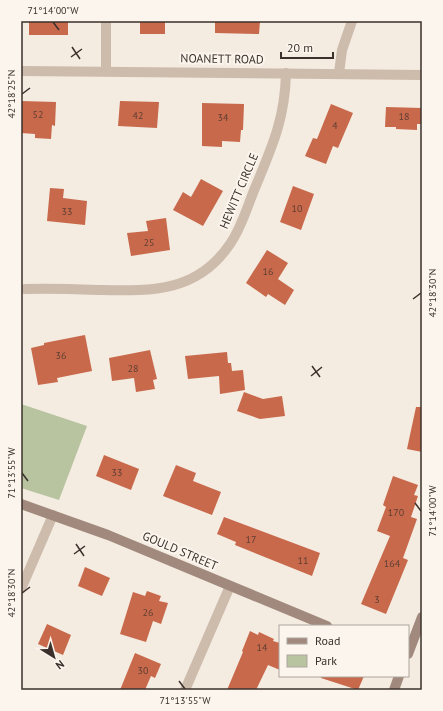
<svg xmlns="http://www.w3.org/2000/svg" width="443" height="711" viewBox="0 0 443 711" font-family="'PT Sans',sans-serif">
<rect width="100%" height="100%" fill="#f4ebe1"/>
<polygon fill="#b8c4a0" points="21,404 87,426 59,500 21,488"/>
<g fill="#c8694b">
<rect x="29" y="21" width="39" height="14"/>
<rect x="140" y="21" width="25" height="13"/>
<polygon points="215,21 260,21 259,34 215,33"/>
<polygon points="21,101 56,102 55,126 52,125 51,139 35,138 35,134 21,133"/>
<polygon points="120,101 159,102 157,128 118,126"/>
<polygon points="202,103 244,104 243,130 241,130 240,142 222,141 222,147 202,146"/>
<polygon points="331,104 353,113 338,148 333,146 326,164 305,156 313,138 317,139"/>
<polygon points="386,107 422,108 422,124 417,124 417,130 396,129 396,127 385,127"/>
<polygon points="201,179 223,191 203,226 173,210 183,192 191,197"/>
<polygon points="293,186 314,194 301,230 280,222"/>
<polygon points="50,188 64,189 63,198 87,201 85,225 47,221"/>
<polygon points="166,218 170,250 131,256 127,233 148,231 146,221"/>
<polygon points="267,250 288,263 278,279 294,290 285,305 268,294 266,297 246,283"/>
<polygon points="85,335 92,371 57,378 58,382 38,385 31,348 44,345 44,343"/>
<polygon points="150,350 157,379 153,380 155,389 136,392 134,378 112,381 109,358"/>
<polygon points="227,352 228,363 231,363 232,371 243,370 245,390 220,394 219,376 188,379 185,356"/>
<polygon points="244,392 263,399 282,396 285,416 260,419 237,411"/>
<polygon points="416,407 422,407 422,452 407,449"/>
<polygon points="104,455 139,469 131,490 96,476"/>
<polygon points="176,465 196,473 193,481 221,492 212,515 163,496"/>
<polygon points="393,476 418,485 414,495 418,496 411,517 417,519 403,558 408,560 386,614 361,604 390,536 377,531 386,507 383,505"/>
<polygon points="224,517 320,553 312,576 235,545 236,542 217,534"/>
<polygon points="85,567 110,578 102,596 78,586"/>
<polygon points="147,591 161,596 159,601 168,603 161,624 153,621 146,642 120,634 133,592 145,596"/>
<polygon points="47,624 71,635 63,655 38,644"/>
<polygon points="250,631 258,635 259,632 274,639 273,641 280,643 280,670 268,665 256,690 227,690 243,652 242,651"/>
<polygon points="135,653 161,664 155,678 151,676 145,690 120,690"/>
<polygon points="321,676 364,676 358,690 321,678"/>
</g>
<g fill="none" stroke-linecap="round" stroke-linejoin="round">
<g stroke="#cdbbac" stroke-width="10">
<polyline points="21,71 422,75"/>
<polyline points="106,71 106,21"/>
<polyline points="339,73 342,50 352,21"/>
<path d="M25,289C49,288 74,289 98,290C151,291 197,293 230,244C242,227 247,207 255,188C272,147 285,119 286,73"/>
<polyline points="21,589 53,515"/>
<polyline points="185,690 230,586"/>
</g>
<g stroke="#a18a7d" stroke-width="10">
<polyline points="21,504 108,535 327,626"/>
<polyline points="408,654 422,617"/>
<polyline points="394,690 399,676"/>
</g>
</g>
<path fill="none" stroke="#3b302b" stroke-width="1.5" d="M53,22L59,30M72,47L80,59M71,57L82,49M22,94L30,88M413,299L421,293M312,366L320,377M311,376L322,367M22,473L28,481M415,503L421,511M76,544L84,556M74,554L85,546M22,593L30,587M179,681L185,689"/>
<g text-anchor="middle" stroke-width="4" stroke-linejoin="round" paint-order="stroke">
<g font-size="10" fill="#5e3e33">
<text x="38" y="118">52</text>
<text x="138" y="119">42</text>
<text x="404" y="120">18</text>
<text x="223" y="121">34</text>
<text x="335" y="129">4</text>
<text x="297" y="212">10</text>
<text x="67" y="215">33</text>
<text x="149" y="246">25</text>
<text x="268" y="275">16</text>
<text x="61" y="359">36</text>
<text x="133" y="372">28</text>
<text x="117" y="476">33</text>
<text x="396" y="516">170</text>
<text x="251" y="543">17</text>
<text x="303" y="564">11</text>
<text x="392" y="567">164</text>
<text x="377" y="603">3</text>
<text x="148" y="616">26</text>
<text x="262" y="651">14</text>
<text x="143" y="674">30</text>
</g>
<g font-size="12" fill="#3b302b" stroke="#fbf5ee">
<text transform="translate(222 59) rotate(1)" y="4">NOANETT ROAD</text>
<text transform="translate(239 191) rotate(-67)" y="4">HEWITT CIRCLE</text>
<text transform="translate(180 551) rotate(23)" y="4">GOULD STREET</text>
</g>
</g>
<rect width="443" height="711" fill="none" stroke="#fbf5ee" stroke-width="44"/>
<rect x="279" y="625" width="130" height="52" fill="#fbf5ee" stroke="#aea6a0"/>
<rect x="287" y="638" width="20" height="6" fill="#a18a7d" stroke="#aea6a0"/>
<text x="315" y="645" font-size="12" fill="#3b302b">Road</text>
<rect x="287" y="655" width="20" height="12" fill="#b8c4a0" stroke="#aea6a0"/>
<text x="315" y="665" font-size="12" fill="#3b302b">Park</text>
<g transform="translate(54 657) rotate(143)" stroke="#fbf5ee" stroke-width="3" paint-order="stroke">
<path d="M0-3L7 15L0 10L-7 15Z" fill="#3b302b"/>
<text y="-6" font-size="11" font-weight="bold" text-anchor="middle" fill="#3b302b">N</text>
</g>
<path d="M281 52v6h52v-6" fill="none" stroke="#3b302b" stroke-width="2"/>
<text x="287" y="52" font-size="12" fill="#3b302b" stroke="#fbf5ee" stroke-width="3" paint-order="stroke">20 m</text>
<rect x="22" y="22" width="399" height="667" fill="none" stroke="#3b302b" stroke-width="1.5"/>
<g font-size="10" text-anchor="middle" fill="#3b302b">
<text x="53" y="14">71°14'00"W</text>
<text transform="translate(11 94) rotate(-90)" y="4">42°18'25"N</text>
<text transform="translate(432 293) rotate(-90)" y="4">42°18'30"N</text>
<text transform="translate(11 473) rotate(-90)" y="4">71°13'55"W</text>
<text transform="translate(432 511) rotate(-90)" y="4">71°14'00"W</text>
<text transform="translate(11 593) rotate(-90)" y="4">42°18'30"N</text>
<text x="185" y="704">71°13'55"W</text>
</g>
</svg>
